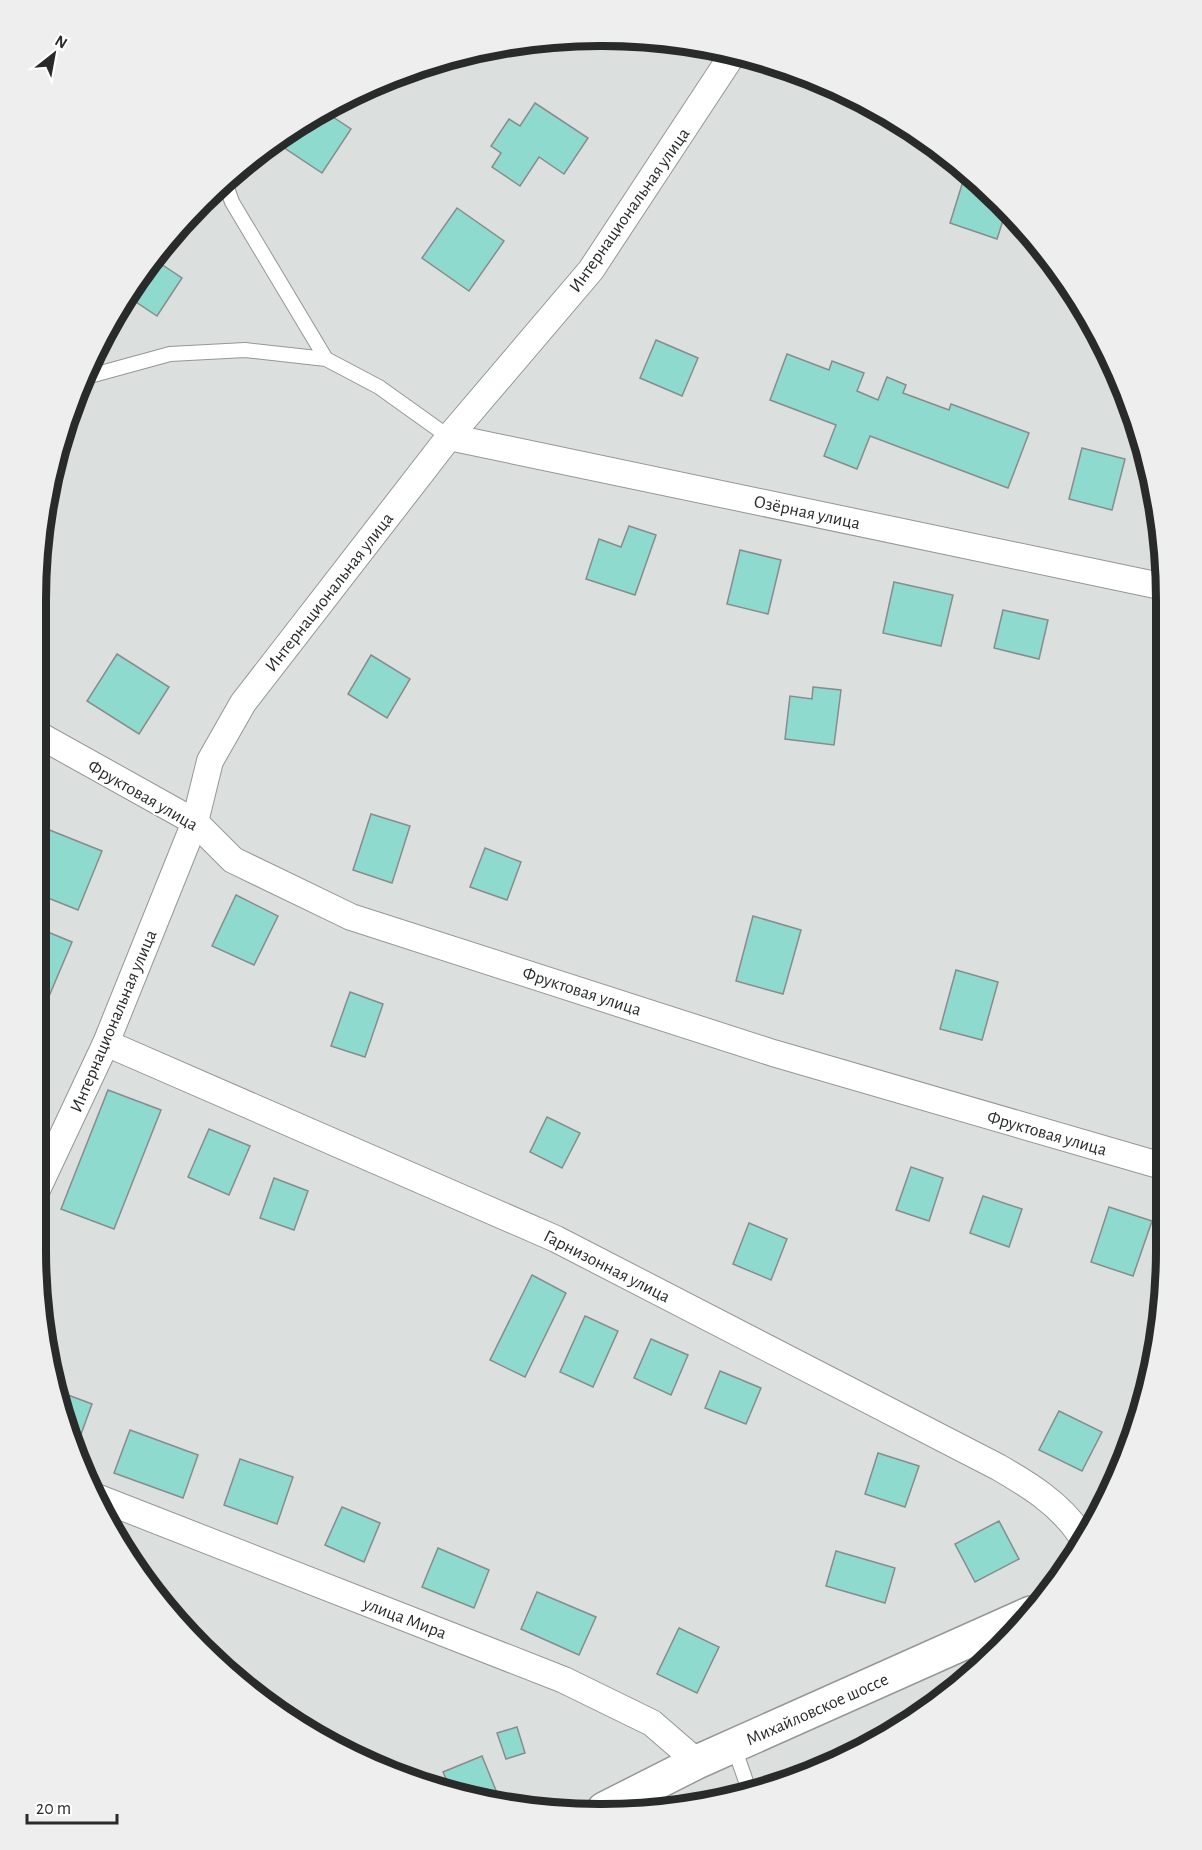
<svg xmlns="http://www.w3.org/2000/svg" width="1202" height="1850" viewBox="0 0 1202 1850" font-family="'Alegreya Sans',sans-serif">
<rect width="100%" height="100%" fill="#dbdfde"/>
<g fill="#8fdace" stroke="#888c8b" stroke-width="1.5">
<polygon points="535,103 588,138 564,174 539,157 520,186 492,167 501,153 491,146 509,119 520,126"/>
<polygon points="324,111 351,129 322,173 277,143 281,138"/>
<polygon points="964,178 980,183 1006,211 997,239 950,223"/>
<polygon points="457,208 504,241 469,291 422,258"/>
<polygon points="155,260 182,278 157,316 130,298"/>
<polygon points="656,340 698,358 682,396 640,378"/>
<polygon points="787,354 829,370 832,361 864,373 857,391 878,400 887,377 906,385 903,393 949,410 951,404 1029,433 1008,488 870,436 857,469 824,456 836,425 770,400"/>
<polygon points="1082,448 1125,459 1112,510 1069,499"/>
<polygon points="629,526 656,535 635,595 586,579 599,539 621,547"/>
<polygon points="740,550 781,560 768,614 727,604"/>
<polygon points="894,582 953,595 941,646 883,633"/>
<polygon points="1003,610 1048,620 1039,659 994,648"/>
<polygon points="117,654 169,687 139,734 87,701"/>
<polygon points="371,655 410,679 387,718 348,694"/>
<polygon points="813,687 841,690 834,745 785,739 790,696 812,699"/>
<polygon points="371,814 410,826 392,883 353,870"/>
<polygon points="42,827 102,851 78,910 38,894 39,834"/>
<polygon points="485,848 521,862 507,900 470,887"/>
<polygon points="236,895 278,916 254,965 212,946"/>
<polygon points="753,916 801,930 783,994 736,981"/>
<polygon points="38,928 72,942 47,1001 38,997"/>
<polygon points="956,970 998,982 982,1040 940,1029"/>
<polygon points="350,992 383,1004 365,1057 331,1046"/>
<polygon points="108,1090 161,1110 114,1229 61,1209"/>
<polygon points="547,1117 580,1133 562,1168 530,1152"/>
<polygon points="209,1129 250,1146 229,1195 188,1177"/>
<polygon points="911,1167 943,1178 929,1221 896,1210"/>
<polygon points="274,1178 308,1191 294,1230 260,1218"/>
<polygon points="983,1196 1022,1209 1009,1247 970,1233"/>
<polygon points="1109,1207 1152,1221 1133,1276 1091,1262"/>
<polygon points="749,1223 787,1239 771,1280 733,1264"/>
<polygon points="532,1275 566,1293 525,1377 490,1360"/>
<polygon points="585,1316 618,1331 593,1387 560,1372"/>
<polygon points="651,1339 688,1355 671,1395 634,1378"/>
<polygon points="720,1371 761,1388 746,1424 705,1408"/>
<polygon points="60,1392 92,1404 80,1437 66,1430"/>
<polygon points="1059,1411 1102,1432 1082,1471 1039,1450"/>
<polygon points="130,1430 198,1455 183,1498 114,1473"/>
<polygon points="878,1453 919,1466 905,1507 865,1494"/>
<polygon points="240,1459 293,1477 277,1524 224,1505"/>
<polygon points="342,1507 380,1523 364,1562 325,1545"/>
<polygon points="999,1521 1019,1559 975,1582 955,1544"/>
<polygon points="438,1548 489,1570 474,1608 422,1587"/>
<polygon points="836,1551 895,1568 885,1603 826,1586"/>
<polygon points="537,1592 596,1617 579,1655 521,1629"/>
<polygon points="679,1628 719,1647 697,1693 657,1674"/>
<polygon points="517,1727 525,1753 506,1759 497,1733"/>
<polygon points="482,1756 497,1793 486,1797 451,1790 443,1772"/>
</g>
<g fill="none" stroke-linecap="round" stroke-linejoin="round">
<defs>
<g id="service">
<polyline points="225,182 232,202 326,359"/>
<polyline points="86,377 170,354 245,350 326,359 379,387 449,437"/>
<polyline points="734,1747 750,1793"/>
</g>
<g id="minor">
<polyline points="449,437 1165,587"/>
<polyline points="39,735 195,822 233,860 351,917 773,1053 1162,1166"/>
<path d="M106,1043L556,1239L998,1467C1029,1485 1059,1503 1080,1534"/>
<polyline points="36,1192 106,1043 195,822 210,761 243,703 449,437 591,270 733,54"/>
<polyline points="99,1498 564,1680 652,1723 697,1762"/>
</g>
<polyline id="secondary" points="604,1809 697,1762 1031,1613"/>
</defs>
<use href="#service" stroke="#939796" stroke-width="16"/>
<use href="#minor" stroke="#939796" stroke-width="28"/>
<use href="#secondary" stroke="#939796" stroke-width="36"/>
<use href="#service" stroke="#fff" stroke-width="14"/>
<use href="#minor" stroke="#fff" stroke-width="26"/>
<use href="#secondary" stroke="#fff" stroke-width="33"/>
</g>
<g text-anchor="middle" stroke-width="4.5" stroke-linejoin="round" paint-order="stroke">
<g font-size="18" fill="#292b2a" stroke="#fff">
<text transform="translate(629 210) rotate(-55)" y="6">Интернациональная улица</text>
<text transform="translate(807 512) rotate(12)" y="6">Озёрная улица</text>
<text transform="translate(329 592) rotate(-52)" y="6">Интернациональная улица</text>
<text transform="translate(143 795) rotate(30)" y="6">Фруктовая улица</text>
<text transform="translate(582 991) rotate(18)" y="6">Фруктовая улица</text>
<text transform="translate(113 1021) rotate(-67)" y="6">Интернациональная улица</text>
<text transform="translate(1047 1133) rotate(16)" y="6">Фруктовая улица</text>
<text transform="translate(607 1266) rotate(27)" y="6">Гарнизонная улица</text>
<text transform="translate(405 1618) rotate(21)" y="6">улица Мира</text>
<text transform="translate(817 1709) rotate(-24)" y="6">Михайловское шоссе</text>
</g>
</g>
<path d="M0 0H1202V1850H0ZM600 46H602A554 554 0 0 1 1156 600V1250A554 554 0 0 1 602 1804H600A554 554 0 0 1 46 1250V600A554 554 0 0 1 600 46Z" fill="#eee" fill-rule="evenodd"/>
<path fill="none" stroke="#292b2a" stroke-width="8" d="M600 46H602A554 554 0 0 1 1156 600V1250A554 554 0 0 1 602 1804H600A554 554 0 0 1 46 1250V600A554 554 0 0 1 600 46Z"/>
<g transform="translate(54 54) rotate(31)" stroke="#ffffff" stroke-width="4.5" paint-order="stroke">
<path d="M0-4.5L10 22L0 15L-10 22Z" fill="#292b2a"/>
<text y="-9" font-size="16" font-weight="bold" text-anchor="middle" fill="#292b2a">N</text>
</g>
<path d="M27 1814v9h90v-9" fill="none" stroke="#292b2a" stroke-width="3"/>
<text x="36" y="1814" font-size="18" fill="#292b2a" stroke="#ffffff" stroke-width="4.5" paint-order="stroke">20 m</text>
</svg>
